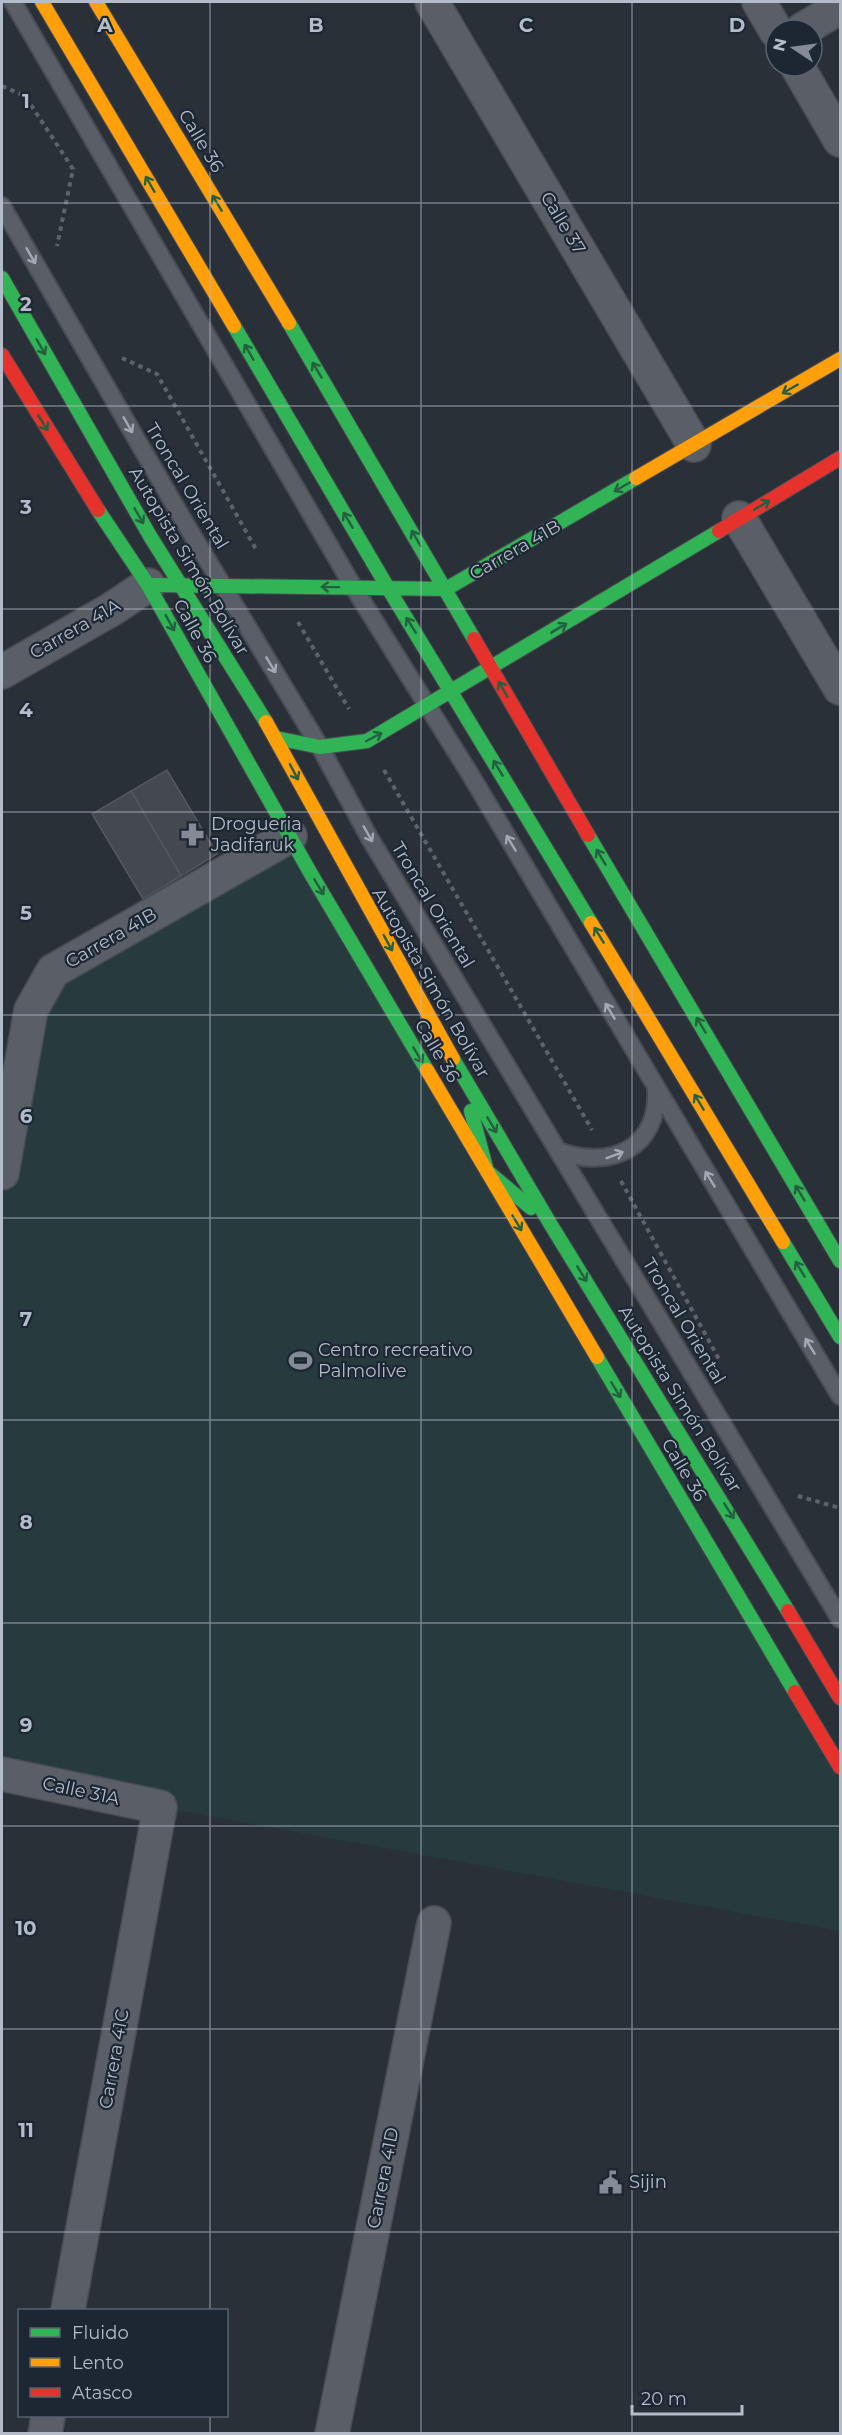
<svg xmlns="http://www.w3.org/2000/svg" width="842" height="2435" viewBox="0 0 842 2435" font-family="Montserrat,sans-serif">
<rect width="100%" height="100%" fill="#2a3038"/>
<polygon fill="#273a3e" points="290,836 840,1767 840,1931 160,1807 2,1774 2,1173 53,971"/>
<g fill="#444950" stroke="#52575f" stroke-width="1.5">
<polygon points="167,770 217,854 181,876 131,791"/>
<polygon points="131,791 181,876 143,899 92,814"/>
</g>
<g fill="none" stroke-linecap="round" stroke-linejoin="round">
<defs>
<g id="lane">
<polyline points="13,2 354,588 470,774 840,1396"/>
<polyline points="2,206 182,518 320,747 369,837 840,1619"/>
<path d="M558,1151C610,1170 659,1149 656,1089"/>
</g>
<g id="street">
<polyline points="432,2 694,445"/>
<polyline points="759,2 776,31"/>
<polyline points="802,30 840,7"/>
<polyline points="797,66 840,140"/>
<polyline points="739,518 840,688"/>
<polyline points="2,672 112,609 148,585"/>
<polyline points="2,1173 31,1010 53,971 290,836"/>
<polyline points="2,1774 160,1807 68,2310"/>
<polyline points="45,2434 48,2416"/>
<polyline points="332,2434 434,1923"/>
</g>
<g id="fast">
<polyline points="2,278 150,536 266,722"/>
<polyline points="289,323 474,639"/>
<polyline points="234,326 388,588 591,923"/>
<polyline points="98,510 148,585 311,874 427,1070"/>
<polyline points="154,585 446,589 636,478"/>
<polyline points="276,738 320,747 367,741 719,531"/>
<polyline points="588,835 840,1261"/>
<polyline points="453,1059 551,1225 788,1611"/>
<polyline points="471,1111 487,1171 531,1208"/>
<polyline points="783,1242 840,1337"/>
<polyline points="597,1357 795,1692"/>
</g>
<g id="slow">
<polyline points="42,2 234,326"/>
<polyline points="96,2 289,323"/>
<polyline points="636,478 840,359"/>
<polyline points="266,722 453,1059"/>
<polyline points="591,923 783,1242"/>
<polyline points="427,1070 597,1357"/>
</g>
<g id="jam">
<polyline points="2,355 98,510"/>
<polyline points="719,531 840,458"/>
<polyline points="474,639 588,835"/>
<polyline points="788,1611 840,1698"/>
<polyline points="795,1692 840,1767"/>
</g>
</defs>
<use href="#lane" stroke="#484c53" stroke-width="20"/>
<use href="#street" stroke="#484c53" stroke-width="36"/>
<use href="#fast" stroke="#484c53" stroke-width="16"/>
<use href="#slow" stroke="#484c53" stroke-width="16"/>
<use href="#jam" stroke="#484c53" stroke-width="16"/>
<g stroke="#5d636a" stroke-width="4" stroke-dasharray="4.5 4.5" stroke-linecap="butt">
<polyline points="2,86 25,96 73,169 57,246"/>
<polyline points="122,358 157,374 257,551"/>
<polyline points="298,622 349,709"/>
<polyline points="384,770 592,1130"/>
<polyline points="621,1181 720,1361"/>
<polyline points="798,1496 840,1508"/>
</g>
<use href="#lane" stroke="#5a5e66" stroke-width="16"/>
<use href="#street" stroke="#5a5e66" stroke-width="33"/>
<use href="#fast" stroke="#30b455" stroke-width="14"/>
<use href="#slow" stroke="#ff9f0a" stroke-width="14"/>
<use href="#jam" stroke="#e5322d" stroke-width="14"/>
</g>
<defs><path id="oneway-shaft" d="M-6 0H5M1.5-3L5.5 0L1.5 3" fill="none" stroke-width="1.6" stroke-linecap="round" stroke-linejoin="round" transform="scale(1.5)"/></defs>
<g stroke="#255f41">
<use href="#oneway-shaft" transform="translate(150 184) rotate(-120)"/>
<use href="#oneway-shaft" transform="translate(217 203) rotate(-121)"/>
<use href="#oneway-shaft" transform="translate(41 347) rotate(60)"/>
<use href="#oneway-shaft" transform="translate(249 352) rotate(-120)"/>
<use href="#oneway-shaft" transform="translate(317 370) rotate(-121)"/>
<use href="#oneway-shaft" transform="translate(790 389) rotate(150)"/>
<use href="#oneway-shaft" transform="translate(43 423) rotate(58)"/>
<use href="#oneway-shaft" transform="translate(622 487) rotate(150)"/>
<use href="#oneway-shaft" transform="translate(762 505) rotate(-31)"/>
<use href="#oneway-shaft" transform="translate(139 516) rotate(60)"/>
<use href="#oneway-shaft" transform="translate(348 520) rotate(-121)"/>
<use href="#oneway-shaft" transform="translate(416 538) rotate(-120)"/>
<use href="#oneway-shaft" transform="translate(330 587) rotate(-179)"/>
<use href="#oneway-shaft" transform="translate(170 623) rotate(61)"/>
<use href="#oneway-shaft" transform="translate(411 625) rotate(-122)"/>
<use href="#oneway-shaft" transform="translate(559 628) rotate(-31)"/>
<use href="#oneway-shaft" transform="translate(503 689) rotate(-120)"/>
<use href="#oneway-shaft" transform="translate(374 737) rotate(-28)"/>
<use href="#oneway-shaft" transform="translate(498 768) rotate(-121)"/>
<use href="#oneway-shaft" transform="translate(294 772) rotate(62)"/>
<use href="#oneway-shaft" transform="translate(601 857) rotate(-121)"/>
<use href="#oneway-shaft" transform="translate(319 887) rotate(59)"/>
<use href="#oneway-shaft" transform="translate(599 935) rotate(-121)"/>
<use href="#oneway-shaft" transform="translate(388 943) rotate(61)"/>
<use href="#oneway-shaft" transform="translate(701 1025) rotate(-121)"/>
<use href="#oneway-shaft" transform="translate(418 1055) rotate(59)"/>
<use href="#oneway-shaft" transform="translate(699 1102) rotate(-121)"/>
<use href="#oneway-shaft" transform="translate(492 1125) rotate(59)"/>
<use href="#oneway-shaft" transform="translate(800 1193) rotate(-121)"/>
<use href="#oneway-shaft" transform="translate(517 1223) rotate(59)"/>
<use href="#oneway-shaft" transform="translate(800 1269) rotate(-121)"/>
<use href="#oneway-shaft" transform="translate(582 1274) rotate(58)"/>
<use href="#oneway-shaft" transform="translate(616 1390) rotate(59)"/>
<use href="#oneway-shaft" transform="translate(729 1511) rotate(58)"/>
</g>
<g stroke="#a2a9b5">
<use href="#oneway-shaft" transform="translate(31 256) rotate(60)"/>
<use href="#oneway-shaft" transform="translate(128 425) rotate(60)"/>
<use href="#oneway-shaft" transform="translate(271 665) rotate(59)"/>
<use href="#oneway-shaft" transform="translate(368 834) rotate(60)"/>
<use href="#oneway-shaft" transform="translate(511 843) rotate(-121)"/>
<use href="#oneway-shaft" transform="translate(610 1011) rotate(-121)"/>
<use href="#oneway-shaft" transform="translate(615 1155) rotate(-21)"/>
<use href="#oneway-shaft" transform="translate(710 1179) rotate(-121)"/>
<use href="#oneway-shaft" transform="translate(810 1346) rotate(-121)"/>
</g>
<path fill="none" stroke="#b4bcc9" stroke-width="1.5" stroke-opacity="0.55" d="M210,2V2310M421,2V2434M632,2V2434M2,203H840M2,406H840M2,609H840M2,812H840M2,1015H840M2,1218H840M2,1420H840M2,1623H840M2,1826H840M2,2029H840M2,2232H840M210,2416V2434"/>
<defs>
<symbol id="pharmacy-bare" viewBox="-9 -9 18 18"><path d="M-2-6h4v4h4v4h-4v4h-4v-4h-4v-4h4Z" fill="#848b96" stroke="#1d2633" stroke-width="2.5" paint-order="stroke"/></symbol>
<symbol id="stadium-bare" viewBox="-9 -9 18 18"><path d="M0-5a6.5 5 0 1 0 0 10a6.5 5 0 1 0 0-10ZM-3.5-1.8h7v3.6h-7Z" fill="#848b96" stroke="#1d2633" stroke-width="2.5" paint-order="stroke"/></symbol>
<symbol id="civic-bare" viewBox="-9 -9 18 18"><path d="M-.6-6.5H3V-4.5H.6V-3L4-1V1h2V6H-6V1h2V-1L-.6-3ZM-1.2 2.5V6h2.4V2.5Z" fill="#848b96" stroke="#1d2633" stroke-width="2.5" paint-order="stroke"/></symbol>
</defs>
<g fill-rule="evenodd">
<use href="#pharmacy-bare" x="176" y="818" width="33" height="33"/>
<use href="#stadium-bare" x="284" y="1344" width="33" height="33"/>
<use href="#civic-bare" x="594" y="2166" width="33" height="33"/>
</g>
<g text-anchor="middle" stroke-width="4.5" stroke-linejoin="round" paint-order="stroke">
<g font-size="18" fill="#b4bcc9" stroke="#1d2633">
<text transform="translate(201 141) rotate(59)" y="6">Calle 36</text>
<text transform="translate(563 223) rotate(59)" y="6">Calle 37</text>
<text transform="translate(187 486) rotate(59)" y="6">Troncal Oriental</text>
<text transform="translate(515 550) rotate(-30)" y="6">Carrera 41B</text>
<text transform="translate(189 561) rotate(59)" y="6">Autopista Simón Bolívar</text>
<text transform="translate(75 629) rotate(-30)" y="6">Carrera 41A</text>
<text transform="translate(195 631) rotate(61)" y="6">Calle 36</text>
<text transform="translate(433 905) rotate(59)" y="6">Troncal Oriental</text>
<text transform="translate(111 938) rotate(-30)" y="6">Carrera 41B</text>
<text transform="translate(431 983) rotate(60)" y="6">Autopista Simón Bolívar</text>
<text transform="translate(437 1051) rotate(59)" y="6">Calle 36</text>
<text transform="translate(684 1321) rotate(59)" y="6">Troncal Oriental</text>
<text transform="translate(680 1399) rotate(58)" y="6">Autopista Simón Bolívar</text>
<text transform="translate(684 1470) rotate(59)" y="6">Calle 36</text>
<text transform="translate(81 1791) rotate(12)" y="6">Calle 31A</text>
<text transform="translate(114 2059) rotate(-80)" y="6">Carrera 41C</text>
<text transform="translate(383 2178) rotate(-79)" y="6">Carrera 41D</text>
</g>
<g font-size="18" fill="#b4bcc9" stroke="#1d2633" text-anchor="start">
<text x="211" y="830">Drogueria<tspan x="211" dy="21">Jadifaruk</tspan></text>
<text x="318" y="1356">Centro recreativo<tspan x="318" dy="21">Palmolive</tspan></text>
<text x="629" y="2188">Sijin</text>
</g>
</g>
<g font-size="20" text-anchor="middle" font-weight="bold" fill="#b4bcc9" stroke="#1d2633" stroke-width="4.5" stroke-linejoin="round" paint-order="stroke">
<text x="105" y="32">A</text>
<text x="316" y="32">B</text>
<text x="526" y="32">C</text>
<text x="737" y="32">D</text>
<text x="26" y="108">1</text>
<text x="26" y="311">2</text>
<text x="26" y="514">3</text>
<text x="26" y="717">4</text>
<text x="26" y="920">5</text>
<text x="26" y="1123">6</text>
<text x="26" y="1326">7</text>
<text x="26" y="1529">8</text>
<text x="26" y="1732">9</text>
<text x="26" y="1935">10</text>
<text x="26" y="2137">11</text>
</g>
<rect width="842" height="2435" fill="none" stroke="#b4bcc9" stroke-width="6"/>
<rect x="18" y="2309" width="210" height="108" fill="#1d2633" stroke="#59626f" stroke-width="1.5"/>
<rect x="30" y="2328" width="30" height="9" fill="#30b455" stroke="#59626f" stroke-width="1.5"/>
<text x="72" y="2339" font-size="18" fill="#b4bcc9">Fluido</text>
<rect x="30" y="2358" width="30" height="9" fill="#ff9f0a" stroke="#59626f" stroke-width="1.5"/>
<text x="72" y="2369" font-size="18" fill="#b4bcc9">Lento</text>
<rect x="30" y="2388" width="30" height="9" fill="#e5322d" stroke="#59626f" stroke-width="1.5"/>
<text x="72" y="2399" font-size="18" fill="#b4bcc9">Atasco</text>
<g transform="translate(794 48) rotate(283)"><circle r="28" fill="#1d2633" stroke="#59626f" stroke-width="1.5"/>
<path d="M0-4.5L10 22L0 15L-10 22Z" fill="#848b96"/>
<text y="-9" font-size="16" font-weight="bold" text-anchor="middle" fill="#b4bcc9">N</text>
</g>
<path d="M632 2405v9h110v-9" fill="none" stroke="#b4bcc9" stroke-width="3"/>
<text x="641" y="2405" font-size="18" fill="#b4bcc9" stroke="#1d2633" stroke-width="4.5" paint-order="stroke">20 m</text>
</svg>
